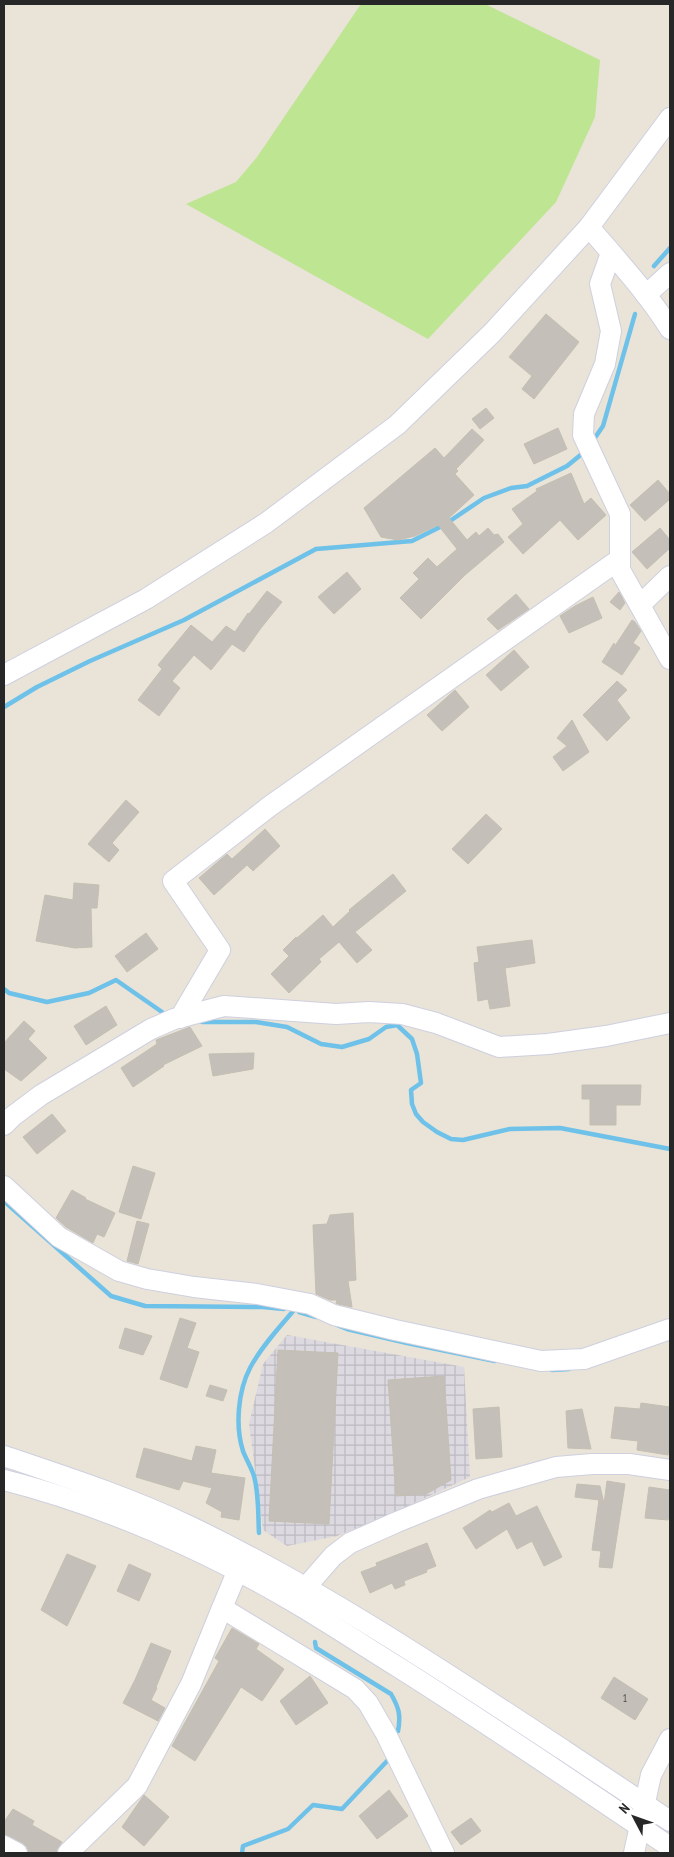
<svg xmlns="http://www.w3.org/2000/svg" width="674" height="1857" viewBox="0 0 674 1857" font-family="'PT Sans Narrow',sans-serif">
<defs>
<pattern id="industrial-grid" width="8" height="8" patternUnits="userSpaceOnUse" patternTransform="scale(1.25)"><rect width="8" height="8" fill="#dcd9e1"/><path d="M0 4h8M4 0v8" fill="none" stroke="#bdbac1"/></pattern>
</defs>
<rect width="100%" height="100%" fill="#e9e3d8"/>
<polygon fill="url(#industrial-grid)" points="287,1335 464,1367 470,1477 397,1511 337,1536 287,1546 263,1530 249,1424 263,1364"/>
<polygon fill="#bde592" points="361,4 485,4 600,60 595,117 556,202 428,339 186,204 236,182 257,157"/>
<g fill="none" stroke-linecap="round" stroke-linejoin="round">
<g stroke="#6ec1e8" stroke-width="4.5">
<polyline points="654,266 670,248"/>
<polyline points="592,442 603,426 635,314"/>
<polyline points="4,707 37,687 90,661 184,620 316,549 412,541 444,525 484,498 511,488 527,486 567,466 583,453"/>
<polyline points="4,989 9,993 47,1002 89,993 116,980 162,1012"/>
<polyline points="202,1022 256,1022 287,1027 321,1044 342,1047 369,1039 386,1027 397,1025 412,1039 417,1054 421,1083 411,1090 412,1104 416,1114 423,1122 437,1132 451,1139 463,1140 510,1129 560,1128 670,1149"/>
<polyline points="4,1201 111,1296 145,1306 263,1307 284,1309"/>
<polyline points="299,1312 316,1317"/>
<polyline points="337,1325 347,1329 407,1343 495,1361"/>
<polyline points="552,1370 569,1369"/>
<path d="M259,1533C258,1515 259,1494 254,1476C251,1467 246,1459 243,1451C235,1426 238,1391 250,1368C261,1347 279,1328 294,1310"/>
<path d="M315,1642L316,1648L391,1694C399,1708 401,1715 398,1731"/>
<polyline points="242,1853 243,1846 288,1829 313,1805 342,1809 388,1760"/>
</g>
</g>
<g fill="#c4bfb8" stroke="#c4bfb2">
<polygon points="546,314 579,342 534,399 522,389 532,376 509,357"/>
<polygon points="486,408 494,418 480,429 472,419"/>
<polygon points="558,428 567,449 534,464 524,444"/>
<polygon points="472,429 484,440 456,469 458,471 455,474 474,495 449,518 467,540 476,532 479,536 488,528 494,535 498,534 504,542 465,575 421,619 400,598 419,579 413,573 428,558 437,567 457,549 438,525 415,536 398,540 381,537 364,508 435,448 444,458"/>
<polygon points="571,473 584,504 591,498 606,515 578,540 560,520 523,554 508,537 523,524 512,509 537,491 536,489"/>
<polygon points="658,480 670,494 670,499 645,521 630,505"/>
<polygon points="660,528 670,540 670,548 647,569 632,552"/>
<polygon points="347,572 361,589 334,614 318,597"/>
<polygon points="267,591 282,602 261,628 244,652 232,644 211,670 194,655 172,681 180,688 159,716 138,700 162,669 158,665 191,625 212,642 226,626 235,632 248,613 249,614"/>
<polygon points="619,592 625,603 620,610 610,602"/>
<polygon points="516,594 529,609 498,630 487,619"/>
<polygon points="593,597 602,618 569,633 560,616 575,606"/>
<polygon points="632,620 635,622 641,631 633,643 640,648 622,675 602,662 614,643 615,646"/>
<polygon points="514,650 529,667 501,691 486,675"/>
<polygon points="617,681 627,690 617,700 630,718 607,741 583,715"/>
<polygon points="455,690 469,707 442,731 427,715"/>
<polygon points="572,720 589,752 563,771 553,757 567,746 557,738"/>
<polygon points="126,800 139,812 112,843 119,850 109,862 88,844"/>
<polygon points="486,814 502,829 468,864 452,849"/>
<polygon points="265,829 280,846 253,871 247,865 214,895 199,878 227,854 232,859"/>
<polygon points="393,874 406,891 355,932 372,950 357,963 339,942 319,959 321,962 289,993 271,974 289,956 283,950 296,937 297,938 323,915 333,927 350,911 349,910"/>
<polygon points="74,883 99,885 97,908 91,908 92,947 75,948 36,941 45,895 73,900"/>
<polygon points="146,933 158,949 127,972 115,956"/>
<polygon points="532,940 535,963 505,968 510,1006 490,1009 488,999 478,1001 474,963 479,962 477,947"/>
<polygon points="106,1006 117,1025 86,1045 74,1026"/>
<polygon points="24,1021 35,1031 28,1039 47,1058 21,1081 4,1069 4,1043"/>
<polygon points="190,1027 202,1046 163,1065 164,1066 133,1087 121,1068 157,1044 156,1040"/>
<polygon points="254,1053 253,1069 213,1076 209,1054"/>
<polygon points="582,1085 641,1085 640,1105 616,1105 616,1125 590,1125 590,1099 582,1099"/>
<polygon points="52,1114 66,1131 37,1154 23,1137"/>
<polygon points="133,1166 155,1173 141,1219 119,1212"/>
<polygon points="72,1190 86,1198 85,1199 115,1213 104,1237 97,1234 93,1243 66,1227 56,1218"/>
<polygon points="353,1213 356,1280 348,1281 352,1307 338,1304 336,1303 337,1300 330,1300 316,1294 313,1225 327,1224 330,1215"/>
<polygon points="137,1221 149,1224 138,1264 127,1261"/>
<polygon points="180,1318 196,1323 187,1348 199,1352 187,1388 160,1379"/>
<polygon points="125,1328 152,1336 143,1355 119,1348"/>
<polygon points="278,1350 338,1353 329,1524 269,1521"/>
<polygon points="444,1376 451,1480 426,1494 396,1496 388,1380"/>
<polygon points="210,1385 227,1390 223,1401 206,1396"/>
<polygon points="641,1403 670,1407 670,1443 668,1455 637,1450 638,1441 611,1438 615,1407 640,1409"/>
<polygon points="499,1407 502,1457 476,1459 473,1409"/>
<polygon points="582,1409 591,1449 568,1448 566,1411"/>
<polygon points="196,1446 216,1450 211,1473 245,1478 239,1520 221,1517 222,1512 206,1503 212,1488 183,1481 179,1490 136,1477 144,1448 192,1461"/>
<polygon points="607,1481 625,1484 612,1568 599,1567 601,1551 592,1550 599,1500 575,1497 577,1484 600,1486 604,1504"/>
<polygon points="649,1487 670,1490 670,1511 668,1520 645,1518"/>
<polygon points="509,1503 516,1516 537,1506 562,1557 544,1566 532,1541 517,1549 507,1529 476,1549 463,1528 490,1510 492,1512"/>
<polygon points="427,1543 436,1566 426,1570 427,1572 404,1581 405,1585 395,1589 392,1583 370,1593 361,1572 377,1566 376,1563"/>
<polygon points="67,1554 96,1566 67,1626 41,1610"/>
<polygon points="129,1564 151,1574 139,1601 117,1591"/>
<polygon points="232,1628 259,1644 256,1649 284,1669 262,1701 241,1687 195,1761 172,1746 219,1661 215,1658"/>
<polygon points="151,1643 171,1651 156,1687 157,1688 151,1700 165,1708 158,1721 123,1703 135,1680"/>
<polygon points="310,1676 328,1703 296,1725 280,1701"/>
<polygon points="614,1677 648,1699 635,1720 601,1698"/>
<polygon points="389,1790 408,1816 377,1839 359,1816"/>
<polygon points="144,1795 169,1817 144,1846 122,1827"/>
<polygon points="13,1809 34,1821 32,1825 62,1842 57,1849 56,1853 29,1853 27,1847 23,1843 4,1834 4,1822"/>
<polygon points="471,1818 481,1831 461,1845 451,1832"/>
</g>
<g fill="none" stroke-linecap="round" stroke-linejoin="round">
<defs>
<g id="minor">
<path d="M589,227C617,260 647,292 670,329"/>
<polyline points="611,253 600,284 611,331 605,364 584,414 583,435 620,514 620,570 670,659"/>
<polyline points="646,295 670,273"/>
<polyline points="640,605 670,576"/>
<polyline points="4,675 146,599 266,523 397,425 492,333 589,227 670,118"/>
<polyline points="180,1018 220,950 173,881 270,806 620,559"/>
<polyline points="4,1125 13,1116 41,1095 151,1029 174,1019 224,1006 336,1014 369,1012 402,1014 436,1023 499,1047 548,1044 606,1036 670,1023"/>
<polyline points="4,1186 59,1237 119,1271 147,1279 194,1287 257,1294 310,1304 334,1315 395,1330 541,1361 584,1359 670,1329"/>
<path d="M4,1456C66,1477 128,1497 187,1525C319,1588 442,1670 565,1751C600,1774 635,1798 670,1821"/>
<path d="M4,1480C103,1505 208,1551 297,1604C331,1624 364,1646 398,1667C490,1725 580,1786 670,1847"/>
<polyline points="237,1572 222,1608 355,1689 368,1703 386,1734 444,1853"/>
<polyline points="306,1587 333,1556 350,1543 397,1522 478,1489 556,1467 592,1464 629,1464 670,1470"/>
<polyline points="4,1846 17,1853"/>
<polyline points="68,1853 137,1786 191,1684 222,1608"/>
<polyline points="634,1853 651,1775 670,1739"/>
</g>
</defs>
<use href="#minor" stroke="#ced0df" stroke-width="22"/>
<use href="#minor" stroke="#fff" stroke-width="20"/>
</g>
<g text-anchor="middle" stroke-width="4.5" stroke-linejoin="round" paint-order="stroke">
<g font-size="11" fill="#4e4d4b">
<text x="625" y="1702">1</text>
</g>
</g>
<rect width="674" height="1857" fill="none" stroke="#272727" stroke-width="10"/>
<g transform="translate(634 1817) rotate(311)" stroke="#ffffff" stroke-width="4" paint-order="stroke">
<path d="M0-4L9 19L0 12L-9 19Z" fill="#272727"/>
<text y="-8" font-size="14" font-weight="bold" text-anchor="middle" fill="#272727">N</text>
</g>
</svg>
